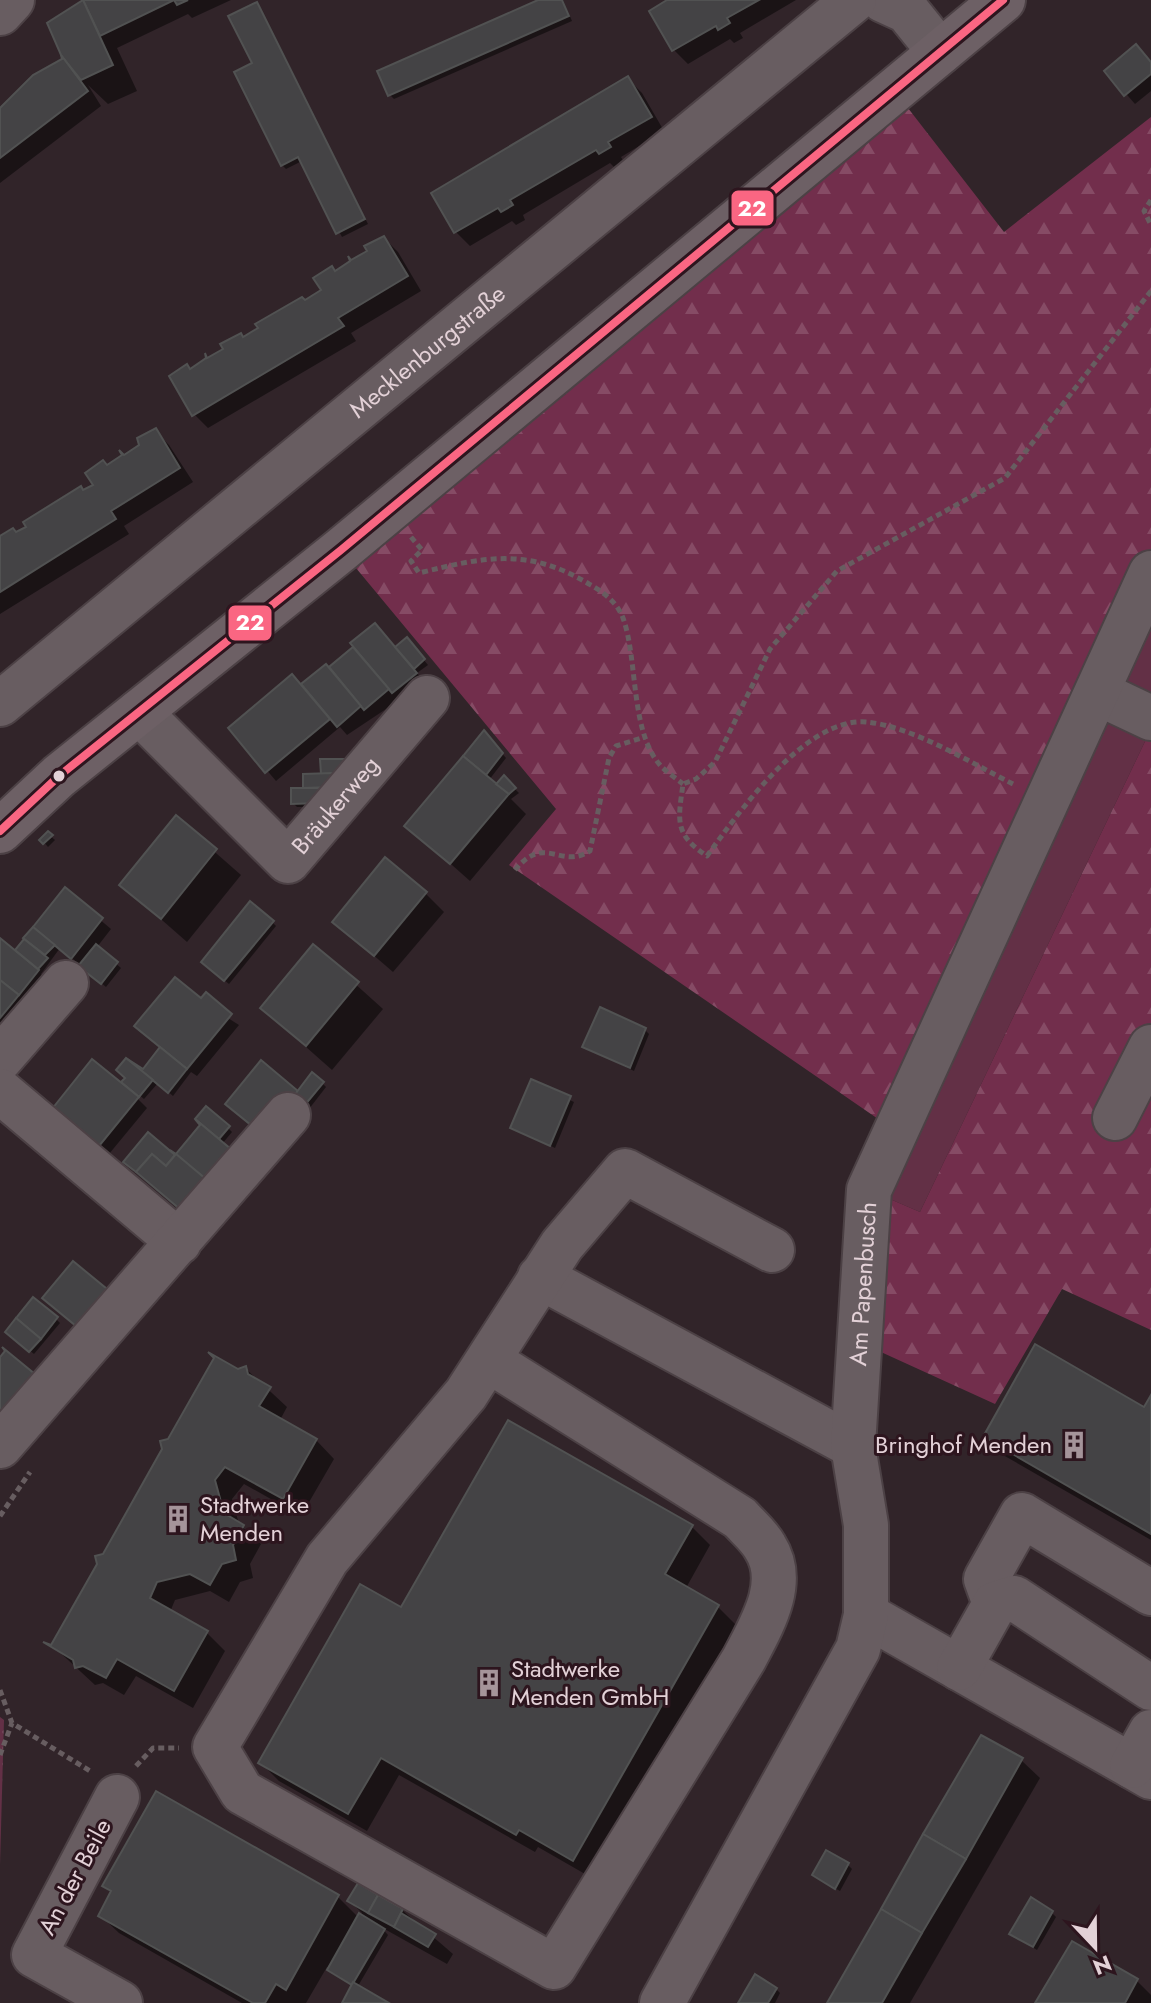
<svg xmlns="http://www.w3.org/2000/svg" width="1151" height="2003" viewBox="0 0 1151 2003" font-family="Jost,sans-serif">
<defs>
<pattern id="forest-firs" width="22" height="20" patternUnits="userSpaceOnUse" patternTransform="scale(2)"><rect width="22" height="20" fill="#722e4c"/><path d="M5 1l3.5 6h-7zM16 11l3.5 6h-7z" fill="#864b65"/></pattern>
<pattern id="park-dots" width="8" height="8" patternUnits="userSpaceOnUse" patternTransform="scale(2)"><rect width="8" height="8" fill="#633046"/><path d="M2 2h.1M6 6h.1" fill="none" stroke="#794d60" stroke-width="1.8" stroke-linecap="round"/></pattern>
</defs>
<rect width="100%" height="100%" fill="#312429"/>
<polygon fill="#633046" points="1151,573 1151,729 920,1212 869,1190"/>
<g fill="url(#forest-firs)">
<polygon points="894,90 1004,232 1151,117 1151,573 897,1132 509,865 556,809 341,550"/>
<polygon points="1151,729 1151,1330 1062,1289 995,1404 859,1342 869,1190 920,1212"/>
</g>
<polygon fill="url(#park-dots)" points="0,1717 4,1720 0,1865"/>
<g fill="#0007">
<polygon points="86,0 231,0 192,18 188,14 117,48 137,91 108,104 88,85 101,106 0,183 0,111 66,59 83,2 89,8"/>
<polygon points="542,0 563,0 572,21 394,99 390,95"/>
<polygon points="671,0 796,0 740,33 743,38 734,43 730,39 688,64 674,50"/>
<polygon points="257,4 368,224 342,237 302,161 286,169 282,165 254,64"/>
<polygon points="1151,63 1151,91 1135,104 1106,71"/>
<polygon points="628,79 642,93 664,131 621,157 624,162 614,167 610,163 523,215 525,220 516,225 512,221 470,246 456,232"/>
<polygon points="384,238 398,252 421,291 351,333 356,341 208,428 194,414 191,370 323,291 336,272"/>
<polygon points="155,431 169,445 193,482 124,526 129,534 0,614 0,538 17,534 96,486 108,467 142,446"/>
<polygon points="375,625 396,649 407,640 428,665 417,673 425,683 347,735 340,727 276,781 231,728 302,686 326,666 329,670"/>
<polygon points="484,733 506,758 489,780 497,786 504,778 519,793 511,799 526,814 470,881 407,825"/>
<polygon points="349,761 324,807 297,807 293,803 305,790 305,776 323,776"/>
<polygon points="176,818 241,875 187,942 122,885"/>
<polygon points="48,834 55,840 48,847 42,840"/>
<polygon points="65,890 111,929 97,947 121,968 106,987 60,948 41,974 47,980 0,1038 0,941 15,953"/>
<polygon points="425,893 444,912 393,972 335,922"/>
<polygon points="272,922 276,926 229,984 207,966"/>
<polygon points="313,946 383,1009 332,1070 262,1008"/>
<polygon points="201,1001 239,1025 197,1076 191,1072 173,1096 158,1083 144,1099 138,1094 136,1097 147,1108 109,1154 64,1118 129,1091"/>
<polygon points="645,1030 649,1034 634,1071 585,1047"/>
<polygon points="532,1082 574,1102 555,1148 512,1127"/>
<polygon points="322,1083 326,1087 309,1109 298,1094"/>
<polygon points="203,1124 228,1128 232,1132 222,1144 198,1224 148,1134 175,1157"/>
<polygon points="56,1319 60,1323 34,1354 12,1336"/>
<polygon points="245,1368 287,1407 280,1420 316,1440 334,1459 301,1516 244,1484 232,1499 239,1524 261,1544 250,1564 253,1578 240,1582 229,1602 210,1591 175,1600 170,1612 207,1633 225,1651 193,1708 136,1676 124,1695 103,1683 95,1685 53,1646 170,1440 238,1371"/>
<polygon points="1151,1399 1151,1540 1003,1455 985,1436 1145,1410"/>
<polygon points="692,1527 710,1545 686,1588 718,1607 736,1625 592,1878 538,1847 535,1852 399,1775 367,1831 279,1781 260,1762 401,1610"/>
<polygon points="1021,1760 1040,1778 910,2003 829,2003"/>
<polygon points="157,1794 338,1897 359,1918 362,1913 350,1901 402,1910 453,1954 447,1964 381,1927 388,1935 358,1986 327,1967 306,2003 242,2003 119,1933 100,1915 112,1894 104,1885"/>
<polygon points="848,1865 852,1869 840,1891 818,1879"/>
<polygon points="1052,1913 1056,1917 1037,1950 1011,1934"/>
<polygon points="1073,1944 1137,1981 1151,1995 1151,2003 1038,2003"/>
<polygon points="776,1989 780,1993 775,2003 740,2003"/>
</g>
<g fill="#444345" stroke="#515252" stroke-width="2">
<polygon points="83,0 188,0 177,5 174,0 100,36"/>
<polygon points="83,0 113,65 81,80 61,55 47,23"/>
<polygon points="538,0 562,0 569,16 388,96 377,71"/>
<polygon points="667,0 759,0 727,18 730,23 718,30 716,26 672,51 649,11"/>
<polygon points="257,2 365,219 336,234 298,157 281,166 234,72 252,63 228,16"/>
<polygon points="1136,44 1151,62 1151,74 1124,96 1104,71"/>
<polygon points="61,55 88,91 0,158 0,108 33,75 62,59"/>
<polygon points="628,76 652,117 608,142 611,147 599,154 596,150 510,200 513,205 501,212 498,208 454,233 431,193"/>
<polygon points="384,236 408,276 338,318 344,326 192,416 169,376 187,364 190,369 206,358 205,353 207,358 223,349 220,344 241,333 243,337 258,328 255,324 302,297 305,300 321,290 313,278 332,266 335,271 350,261 348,256 351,260 367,251 364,246"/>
<polygon points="156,428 180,468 111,511 116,519 0,592 0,536 13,528 16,532 26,527 23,522 81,486 83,490 93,485 85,473 103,460 107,465 122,455 119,450 124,455 139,445 137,438"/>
<polygon points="375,623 417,673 392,693 350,643"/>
<polygon points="407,637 425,659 414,669 395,647"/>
<polygon points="353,647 389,689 364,710 329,667"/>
<polygon points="326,664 361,706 337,727 301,684"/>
<polygon points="292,674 330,719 265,773 228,728"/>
<polygon points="484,730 503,753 486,775 463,756"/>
<polygon points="463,756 509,794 450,864 404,826"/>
<polygon points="320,759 350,759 350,773 321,774"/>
<polygon points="333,773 333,787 303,788 303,774"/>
<polygon points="504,775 516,788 509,794 496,784"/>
<polygon points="291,788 321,788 321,803 291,804"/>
<polygon points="176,815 217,849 161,919 119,885"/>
<polygon points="48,831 53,835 43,844 39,840"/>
<polygon points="385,857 427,892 374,956 332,922"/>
<polygon points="65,887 103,918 71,959 33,927"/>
<polygon points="250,901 274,921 224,981 201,962"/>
<polygon points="33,927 55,945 45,955 23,938"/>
<polygon points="0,938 39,970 19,995 0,980"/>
<polygon points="24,939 48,958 38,969 15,950"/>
<polygon points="96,944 118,962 101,984 78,966"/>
<polygon points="313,944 359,982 306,1046 260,1008"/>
<polygon points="175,977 201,998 206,992 232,1014 187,1069 134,1026"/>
<polygon points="0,980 19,995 0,1018"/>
<polygon points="600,1007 646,1028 630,1068 582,1047"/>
<polygon points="160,1047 187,1069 168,1093 126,1058 143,1069"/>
<polygon points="126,1058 153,1080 139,1097 121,1082 125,1078 116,1070"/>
<polygon points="92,1059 139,1097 99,1146 52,1109"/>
<polygon points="261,1060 298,1091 262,1134 225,1104"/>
<polygon points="312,1072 324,1082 304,1106 293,1097"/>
<polygon points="531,1079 571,1096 550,1146 510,1128"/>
<polygon points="206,1106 230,1126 219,1139 195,1119"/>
<polygon points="195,1119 238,1155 213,1185 170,1150 176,1154 200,1125"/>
<polygon points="148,1132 175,1155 166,1166 152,1154 136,1172 123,1162"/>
<polygon points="152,1154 166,1166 176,1154 213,1185 188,1216 136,1172"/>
<polygon points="73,1261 107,1289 76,1326 42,1298"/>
<polygon points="33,1297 58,1317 41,1339 16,1318"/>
<polygon points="16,1318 41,1339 29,1352 5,1332"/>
<polygon points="1035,1344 1144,1407 1151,1395 1151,1534 983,1437"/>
<polygon points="2,1347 36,1375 5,1413 0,1409 0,1357 5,1351"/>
<polygon points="208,1352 238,1369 246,1366 248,1374 271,1387 259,1406 317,1439 283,1499 225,1467 215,1480 224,1513 244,1525 233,1545 236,1560 222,1564 210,1585 190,1574 157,1582 150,1598 208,1631 174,1691 117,1659 106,1678 83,1666 75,1668 73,1660 43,1642 51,1645 97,1564 95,1556 103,1554 162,1449 160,1441 168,1439 214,1358"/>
<polygon points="508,1420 693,1525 665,1574 719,1605 573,1861 519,1830 516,1835 381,1758 348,1814 258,1763 360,1584 401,1607"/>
<polygon points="981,1735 1023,1758 966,1859 923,1834"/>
<polygon points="156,1791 339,1895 286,1990 276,1984 265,2003 253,2003 98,1916 111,1891 102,1886"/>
<polygon points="923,1834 966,1859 922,1933 881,1909"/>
<polygon points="826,1850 849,1863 835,1889 812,1875"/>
<polygon points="358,1883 378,1895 368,1913 347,1901"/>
<polygon points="378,1895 403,1909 394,1927 368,1913"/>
<polygon points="1031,1897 1053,1911 1033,1947 1009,1934"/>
<polygon points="881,1909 922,1933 882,2003 827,2003"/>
<polygon points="359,1913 385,1929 352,1985 327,1970"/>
<polygon points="401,1913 436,1934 428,1947 394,1927"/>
<polygon points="1072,1941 1138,1979 1125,2003 1035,2003"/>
<polygon points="755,1974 777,1988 768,2003 738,2003"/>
<polygon points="353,1982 389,2003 342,2003"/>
</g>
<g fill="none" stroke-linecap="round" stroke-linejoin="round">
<defs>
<g id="minor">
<polyline points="883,0 907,11 940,52"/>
<polyline points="0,13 12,0"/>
<polyline points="1098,693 1151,718"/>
<path id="s1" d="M0,704L854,0"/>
<path id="s2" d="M139,712L288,861L427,698"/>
<polyline points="0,1059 66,983"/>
<polyline points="0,1091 179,1242"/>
<polyline points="1115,1118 1151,1047"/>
<polyline points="540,1277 853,1446"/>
<path d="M488,1360L740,1518C748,1527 759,1536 765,1547C788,1583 761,1626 744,1659L554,1967L242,1792L215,1747L327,1559L466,1394L562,1245L625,1171L772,1250"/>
<polyline points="0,1446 288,1115"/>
<polyline points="995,1604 986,1579 1022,1515 1151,1593"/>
<polyline points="866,1615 1151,1777"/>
<polyline points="959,1668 995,1604 1014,1598 1151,1688"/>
<polyline points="1132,1766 1151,1732"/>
<polyline points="117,1797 34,1955 120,2003"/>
<path id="s3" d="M662,2003L858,1649L866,1615V1525L853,1446L869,1190L1151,573"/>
</g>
<polyline id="major" points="0,831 59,776 341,550 1003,0"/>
</defs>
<use href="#minor" stroke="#4c4145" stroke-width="48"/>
<use href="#major" stroke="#4c4145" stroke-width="48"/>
<g stroke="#675d60" stroke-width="5" stroke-dasharray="6 4" stroke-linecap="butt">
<polyline points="1151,200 1144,211 1151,225"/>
<path d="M411,537L422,550L411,561L419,573C484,557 528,547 589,584C602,591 617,602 623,618C638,659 630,731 660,765C666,772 676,778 683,784"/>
<path d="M1013,784C971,763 912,726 866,722C806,717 739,812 707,856C674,834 678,821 683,784L696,779L715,762L770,649L837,571L1005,478L1151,291"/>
<path d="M515,870C545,833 560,870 590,851L609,758L616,746L645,737"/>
<polyline points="0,1516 30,1472"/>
<polyline points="0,1690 12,1723 90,1771"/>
<polyline points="0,1755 12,1723"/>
<polyline points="136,1766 153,1748 179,1748"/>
</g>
<use href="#minor" stroke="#685d61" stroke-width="44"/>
<use href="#major" stroke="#6d6065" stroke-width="44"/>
<defs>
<polyline id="bus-1" points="0,831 59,776 341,550 1003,0"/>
</defs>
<use href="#bus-1" stroke="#2d151e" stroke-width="14"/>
<use href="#bus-1" stroke="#fa6682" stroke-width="8"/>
</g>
<defs>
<symbol id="building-bare" viewBox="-9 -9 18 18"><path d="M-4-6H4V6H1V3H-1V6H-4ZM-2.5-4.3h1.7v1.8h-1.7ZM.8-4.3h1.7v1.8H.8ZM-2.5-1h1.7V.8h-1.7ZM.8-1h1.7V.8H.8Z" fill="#a5949a" stroke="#2d151e" stroke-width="2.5" paint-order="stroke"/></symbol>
</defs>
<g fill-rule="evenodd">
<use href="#building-bare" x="1054" y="1425" width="40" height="40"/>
<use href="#building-bare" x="158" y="1499" width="40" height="40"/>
<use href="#building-bare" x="469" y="1663" width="40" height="40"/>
</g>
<circle fill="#e3d1d7" stroke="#2d151e" stroke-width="3" cx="59" cy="776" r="7"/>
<g text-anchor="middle" stroke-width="6" stroke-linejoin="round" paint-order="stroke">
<g font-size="24" fill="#e3d1d7" stroke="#2d151e">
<text dy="8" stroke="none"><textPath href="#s1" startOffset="554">Mecklenburgstraße</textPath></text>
<text dy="8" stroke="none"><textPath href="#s2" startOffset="284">Bräukerweg</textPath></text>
<text dy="8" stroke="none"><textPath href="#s3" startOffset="772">Am Papenbusch</textPath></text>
<text transform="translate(75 1877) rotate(-62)" y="8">An der Beile</text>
</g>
<g font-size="24" fill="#e3d1d7" stroke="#2d151e" text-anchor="start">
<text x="1052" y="1453" text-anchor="end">Bringhof Menden</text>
<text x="200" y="1513">Stadtwerke<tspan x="200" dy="28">Menden</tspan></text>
<text x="511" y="1677">Stadtwerke<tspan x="511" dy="28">Menden GmbH</tspan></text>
</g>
</g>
<g stroke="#2d151e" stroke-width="3">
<rect x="730" y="189" width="45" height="38" rx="8" fill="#fa6682"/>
<rect x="227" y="604" width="46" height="38" rx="8" fill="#fa6682"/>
</g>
<g font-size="22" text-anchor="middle" font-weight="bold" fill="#fff">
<text x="752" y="216">22</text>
<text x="250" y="630">22</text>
</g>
<g transform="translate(1095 1947) rotate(158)" stroke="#2d151e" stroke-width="6" paint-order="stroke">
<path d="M0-6L14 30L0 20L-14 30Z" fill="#e3d1d7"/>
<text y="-12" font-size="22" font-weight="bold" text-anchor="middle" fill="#e3d1d7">N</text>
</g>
</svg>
